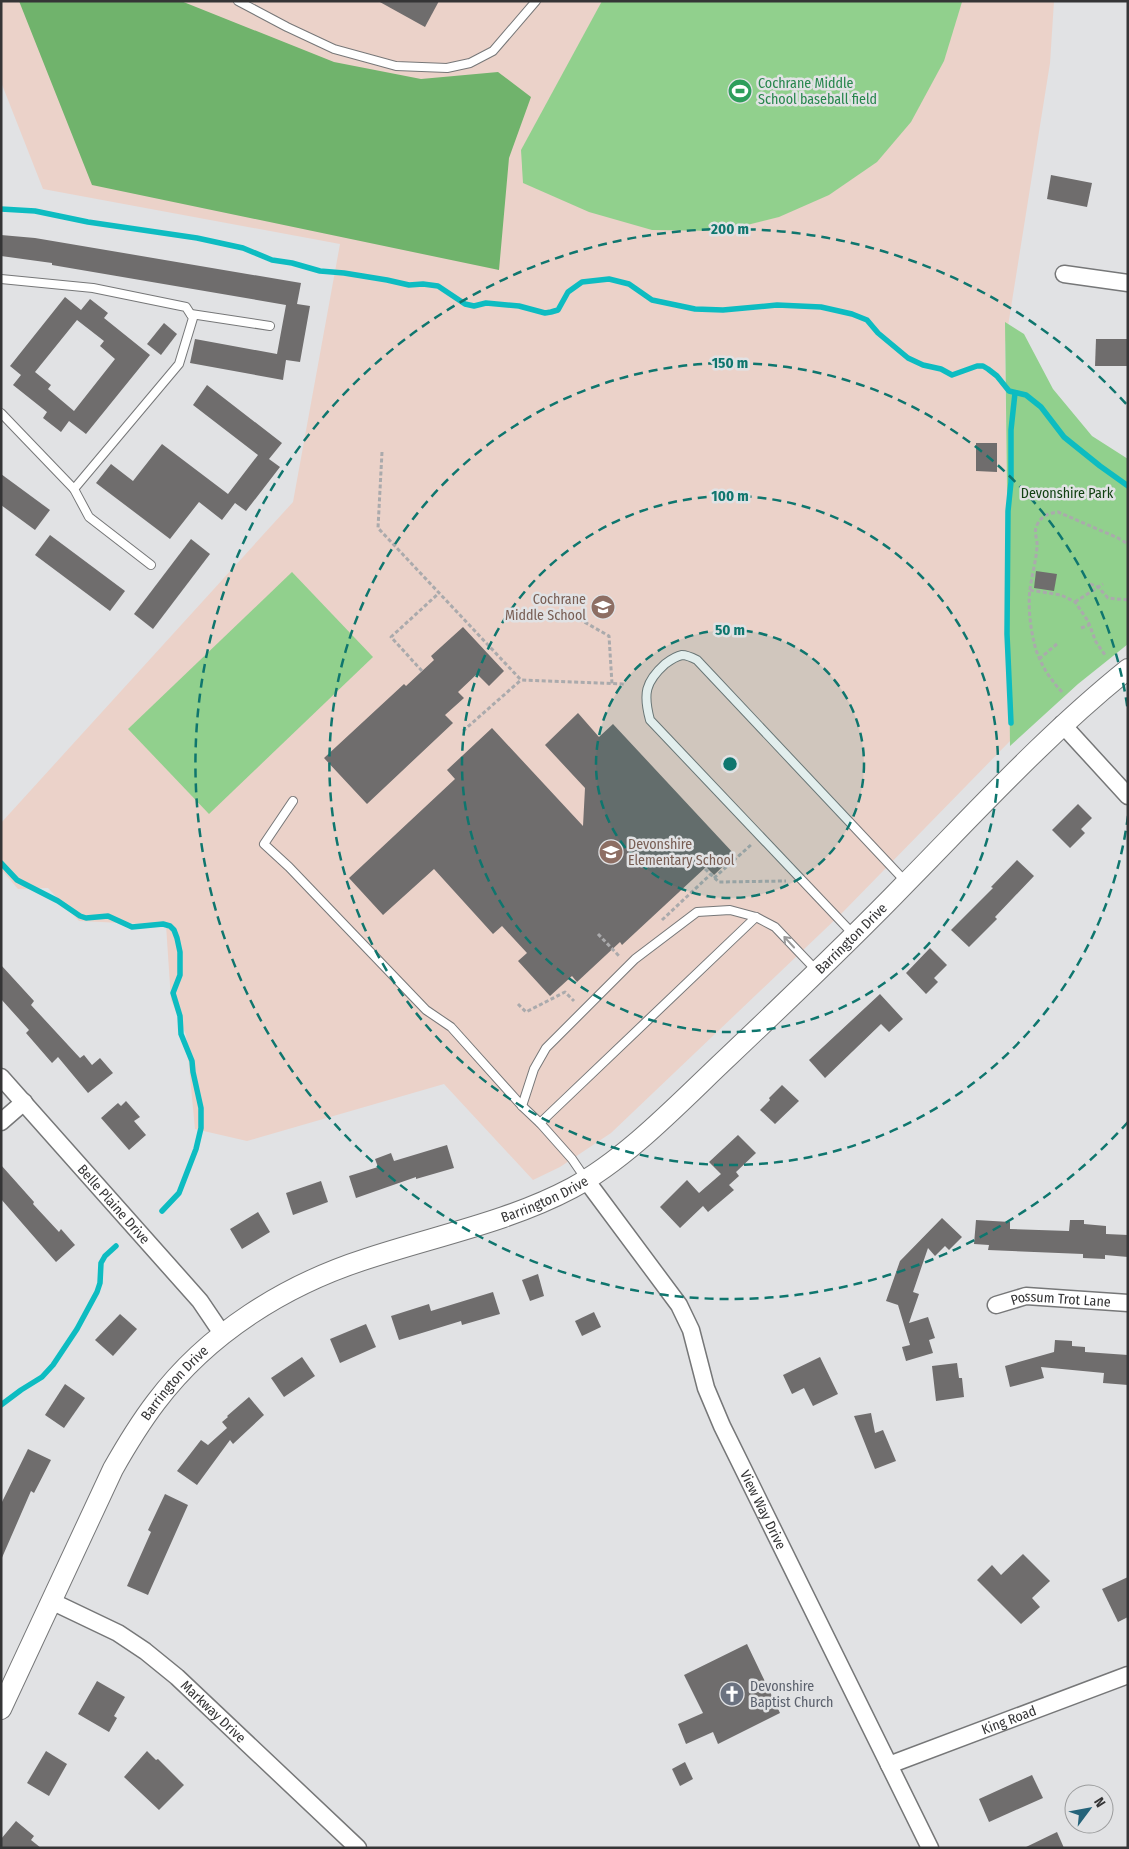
<svg xmlns="http://www.w3.org/2000/svg" width="1129" height="1849" viewBox="0 0 1129 1849" font-family="'Fira Sans Condensed',sans-serif">
<rect width="100%" height="100%" fill="#e1e2e4"/>
<polygon fill="#ebd2c9" points="1,1 1054,1 1050,63 1005,345 1010,741 842,913 611,1133 560,1167 533,1180 444,1084 247,1141 195,1129 186,1035 171,1000 166,925 79,921 48,888 18,889 1,869 1,823 293,502 340,244 43,189 1,82"/>
<g fill="#91d08d">
<polygon points="602,1 960,1 962,2 944,61 911,122 877,162 829,195 779,217 723,231 652,230 589,212 523,183 521,150"/>
<polygon points="1005,322 1024,334 1053,389 1092,436 1128,459 1128,644 1078,684 1010,746"/>
<polygon points="292,572 373,657 209,814 128,729"/>
</g>
<polygon fill="#70b36c" points="19,1 181,1 334,62 421,79 498,72 531,97 509,158 499,270 92,185"/>
<g fill="none" stroke-linecap="round" stroke-linejoin="round">
<g stroke="#0dbcc1" stroke-width="5.5">
<polyline points="1,209 35,211 88,222 197,238 243,248 272,260 292,263 320,271 344,273 387,280 409,285 423,284 438,286 465,304 474,306 486,303 519,306 545,313 551,312 558,310 568,292 582,282 609,279 629,284 652,300 695,309 723,310 777,305 821,307 852,314 867,320 878,333 908,358 923,365 941,369 952,375 977,366 983,366 988,369 997,376 1009,391 1026,395 1041,407 1064,437 1100,466 1128,486"/>
<polyline points="1011,723 1007,634 1008,511 1011,482 1011,430 1015,393"/>
<polyline points="1,863 17,880 58,901 80,916 86,918 108,916 132,927 163,924 170,926 174,930 177,938 180,952 180,975 173,993 180,1016 181,1034 192,1061 193,1072 201,1108 201,1128 196,1149 179,1193 162,1211"/>
<polyline points="1,1405 21,1390 42,1377 53,1365 77,1329 97,1292 100,1283 101,1263 105,1256 116,1246"/>
</g>
</g>
<g fill="#6f6d6d" fill-rule="evenodd">
<polygon points="378,1 439,1 425,27"/>
<polygon points="1051,175 1092,183 1087,207 1047,199"/>
<polygon points="1,235 35,238 301,283 297,304 310,306 300,362 286,360 283,380 190,363 195,339 277,354 286,305 52,265 52,263 1,256"/>
<path d="M65,297L81,310L90,299L108,313L104,318L150,355L86,434L69,421L61,432L43,418L47,412L13,385L21,375L10,366ZM77,320L104,341L100,346L115,359L74,411L48,389L51,385L35,372Z"/>
<polygon points="164,323 177,334 161,355 147,344"/>
<polygon points="1096,339 1128,339 1128,366 1095,366"/>
<polygon points="207,385 282,443 269,459 280,467 246,511 235,503 222,520 199,502 170,539 96,483 111,464 133,481 162,444 228,494 258,455 193,405"/>
<polygon points="976,443 997,443 997,472 976,471"/>
<polygon points="1,474 50,510 35,530 1,505"/>
<polygon points="50,535 125,591 110,611 35,555"/>
<polygon points="191,539 210,554 153,629 134,614"/>
<polygon points="1036,571 1057,574 1054,591 1034,588"/>
<polygon points="463,627 504,671 489,686 477,674 458,692 464,698 445,715 453,723 367,804 324,758 404,684 406,686 434,660 431,656"/>
<polygon points="578,713 599,737 613,724 735,855 714,875 706,867 622,945 620,942 577,982 572,976 550,996 518,961 527,953 502,926 493,934 434,869 383,915 349,878 455,779 447,770 492,728 583,826 585,788 545,745"/>
<polygon points="1078,804 1092,818 1081,829 1085,833 1070,848 1052,830"/>
<polygon points="1017,860 1034,876 995,917 997,919 969,947 951,930 993,888 991,887"/>
<polygon points="930,948 947,965 934,978 938,982 926,994 906,973"/>
<polygon points="1,965 34,1001 31,1005 80,1058 84,1055 92,1065 100,1058 113,1073 88,1093 58,1057 52,1063 26,1033 29,1030 1,999"/>
<polygon points="880,994 903,1019 889,1032 881,1024 825,1078 809,1060"/>
<polygon points="782,1085 799,1101 775,1124 760,1110 770,1100 769,1098"/>
<polygon points="126,1101 140,1117 134,1121 146,1135 129,1150 101,1118 118,1103 121,1106"/>
<polygon points="738,1135 756,1153 736,1172 739,1176 729,1185 734,1190 708,1212 703,1206 680,1228 660,1207 687,1180 699,1193 721,1174 709,1162"/>
<polygon points="447,1145 454,1168 416,1179 416,1177 356,1198 349,1176 378,1167 375,1159 391,1153 394,1161"/>
<polygon points="1,1165 34,1202 33,1204 59,1232 61,1229 75,1245 56,1262 1,1199"/>
<polygon points="321,1181 328,1202 293,1215 286,1193"/>
<polygon points="258,1212 270,1232 242,1249 230,1229"/>
<polygon points="942,1218 962,1237 949,1250 945,1246 935,1256 928,1248 913,1292 919,1294 909,1323 928,1317 935,1338 929,1340 933,1353 906,1361 902,1347 910,1345 898,1305 886,1301 900,1261"/>
<polygon points="976,1220 1010,1222 1010,1229 1069,1231 1070,1220 1084,1220 1084,1224 1106,1226 1106,1234 1128,1235 1128,1257 1105,1255 1105,1259 1083,1258 1083,1254 988,1250 989,1245 974,1244"/>
<polygon points="538,1274 544,1296 530,1301 522,1280"/>
<polygon points="493,1292 500,1314 462,1325 461,1321 399,1340 391,1316 429,1304 431,1311"/>
<polygon points="594,1312 601,1327 582,1336 575,1321"/>
<polygon points="120,1314 137,1329 113,1356 95,1340"/>
<polygon points="366,1324 376,1347 340,1363 330,1339"/>
<polygon points="1055,1340 1072,1341 1072,1346 1085,1347 1085,1352 1128,1355 1128,1385 1103,1383 1104,1373 1041,1367 1044,1378 1010,1387 1005,1366 1054,1352"/>
<polygon points="302,1357 315,1376 284,1397 271,1378"/>
<polygon points="820,1357 838,1394 813,1406 804,1388 792,1394 783,1375"/>
<polygon points="957,1363 959,1378 962,1378 964,1397 936,1401 932,1366"/>
<polygon points="65,1384 85,1398 64,1428 45,1415"/>
<polygon points="249,1397 264,1415 233,1444 230,1440 197,1485 177,1471 201,1440 208,1445 227,1428 222,1422 228,1417 227,1416"/>
<polygon points="871,1413 875,1433 883,1430 896,1461 875,1469 854,1416"/>
<polygon points="28,1449 51,1460 34,1493 31,1491 1,1560 1,1504"/>
<polygon points="165,1494 188,1505 148,1595 127,1586 151,1532 148,1530"/>
<polygon points="1023,1554 1050,1581 1032,1598 1040,1607 1021,1624 977,1580 992,1565 1001,1575"/>
<polygon points="1128,1577 1128,1617 1118,1622 1102,1589"/>
<polygon points="747,1644 780,1713 718,1744 713,1732 686,1744 678,1724 703,1713 684,1675"/>
<polygon points="97,1681 125,1697 114,1716 117,1718 109,1732 78,1714"/>
<polygon points="46,1751 67,1764 49,1796 27,1783"/>
<polygon points="147,1751 156,1760 158,1759 184,1785 159,1810 124,1777"/>
<polygon points="685,1762 693,1779 680,1786 672,1769"/>
<polygon points="1032,1775 1043,1798 989,1822 979,1799"/>
<polygon points="16,1821 34,1836 31,1840 41,1848 1,1848 1,1839"/>
<polygon points="1057,1832 1064,1848 1024,1848"/>
</g>
<g fill="none" stroke-linecap="round" stroke-linejoin="round">
<defs>
<g id="service">
<polyline points="238,1 287,27 334,49 396,66 447,68 470,63 493,51 536,1"/>
<polyline points="1,279 93,288 186,307 193,318 179,364 74,489 1,413"/>
<polyline points="191,314 270,326"/>
<polyline points="74,489 89,517 151,565"/>
<polyline points="293,801 264,844 289,867 426,1010 451,1027 522,1106 540,1123 572,1159 585,1178"/>
<path d="M854,935L650,720C643,694 645,682 665,664C669,661 677,656 682,655C687,655 693,658 697,660L905,881"/>
<polyline points="522,1106 534,1069 546,1048 635,959 697,912 730,910 756,917 775,927 816,970"/>
<polyline points="540,1123 756,917"/>
</g>
<g id="minor">
<polyline points="1064,274 1128,283"/>
<polyline points="1062,724 1128,796"/>
<path id="s1" d="M1,1077L200,1301L223,1335"/>
<polyline points="1,1122 24,1102"/>
<path id="s2" d="M586,1180L679,1305L691,1330L706,1388L722,1426L930,1848"/>
<path id="s3" d="M996,1305L1026,1296L1128,1303"/>
<path id="s4" d="M51,1601L118,1633L145,1651L177,1677L358,1848"/>
<path id="s5" d="M889,1765L1128,1675"/>
</g>
<g id="tertiary">
<path id="s6" d="M1,1709L113,1469C126,1446 140,1423 156,1402C208,1333 285,1285 366,1259C435,1236 508,1222 572,1188C628,1158 682,1100 729,1056C788,1000 847,944 904,885C977,811 1047,734 1128,669"/>
</g>
</defs>
<use href="#service" stroke="#767778" stroke-width="10"/>
<use href="#minor" stroke="#767778" stroke-width="19"/>
<use href="#tertiary" stroke="#767778" stroke-width="22"/>
<g stroke="#aaaaac" stroke-width="3" stroke-dasharray="4 2.5" stroke-linecap="butt">
<polyline points="382,452 378,528 521,680 626,684"/>
<polyline points="1090,584 1098,587 1108,598 1128,600"/>
<polyline points="1030,590 1061,595 1075,602 1088,621 1096,642 1105,655"/>
<polyline points="1075,602 1103,584"/>
<polyline points="579,619 609,636 612,684"/>
<polyline points="1081,628 1089,625"/>
<polyline points="1039,659 1057,644"/>
<polyline points="422,671 391,637 439,593"/>
<path d="M1062,692C1049,678 1038,661 1034,642C1030,626 1028,605 1030,589C1032,575 1036,561 1037,547C1038,539 1033,533 1037,525C1041,516 1049,513 1058,512L1118,538L1128,544"/>
<polyline points="463,731 521,680"/>
<polyline points="705,869 719,882 786,881"/>
<polyline points="714,878 752,844"/>
<polyline points="662,920 711,874"/>
<polyline points="598,934 620,957"/>
<polyline points="518,1004 526,1012 565,992 574,1001"/>
</g>
<use href="#service" stroke="#fff" stroke-width="8"/>
<use href="#minor" stroke="#fff" stroke-width="16"/>
<use href="#tertiary" stroke="#fff" stroke-width="20"/>
</g>
<defs><path id="oneway-shaft" d="M-6 0H5M1.5-3L5.5 0L1.5 3" fill="none" stroke-width="1.6" stroke-linecap="round" stroke-linejoin="round" transform="scale(1.25)"/></defs>
<use stroke="#9a9a9a" href="#oneway-shaft" transform="translate(789 942) rotate(-133)"/>
<circle cx="730" cy="764" r="134" fill="#0f766e" fill-opacity=".12"/>
<g fill="none" stroke="#0f766e" stroke-width="2.5" stroke-dasharray="9 6">
<circle cx="730" cy="764" r="134"/>
<circle cx="730" cy="764" r="268"/>
<path d="M1128 816A401 401 0 1 1 1128 712"/>
<path d="M1128 1122A535 535 0 1 1 1128 406"/>
</g>
<defs>
<symbol id="stadium-disc" viewBox="-11 -11 22 22"><circle r="9.5" fill="#2e9e5b" stroke="#e1e2e4"/><path d="M0-5a6.5 5 0 1 0 0 10a6.5 5 0 1 0 0-10ZM-3.5-1.8h7v3.6h-7Z" fill="#fff"/></symbol>
<symbol id="school-disc" viewBox="-11 -11 22 22"><circle r="9.5" fill="#8d6e63" stroke="#e1e2e4"/><path d="M0-5L7-2L0 1L-7-2ZM-4 1L0 2.5L4 1V4Q0 6-4 4Z" fill="#fff"/></symbol>
<symbol id="church-disc" viewBox="-11 -11 22 22"><circle r="9.5" fill="#6b7280" stroke="#e1e2e4"/><path d="M-1.2-6h2.4v3.5h3.3v2.4h-3.3V6h-2.4V-.1h-3.3v-2.4h3.3Z" fill="#fff"/></symbol>
</defs>
<g fill-rule="evenodd">
<use href="#stadium-disc" x="726" y="77" width="28" height="28"/>
<use href="#school-disc" x="589" y="593" width="28" height="28"/>
<use href="#school-disc" x="597" y="838" width="28" height="28"/>
<use href="#church-disc" x="718" y="1680" width="28" height="28"/>
</g>
<g text-anchor="middle" stroke-width="5" stroke-linejoin="round" paint-order="stroke">
<g font-size="14" fill="#27864d" stroke="#e1e2e4" text-anchor="start">
<text x="758" y="88">Cochrane Middle<tspan x="758" dy="16">School baseball field</tspan></text>
</g>
<g font-size="14" fill="#124112" stroke="#e1e2e4">
<text x="1067" y="498">Devonshire Park</text>
</g>
<g font-size="14" fill="#785e54" stroke="#e1e2e4" text-anchor="end">
<text x="586" y="604">Cochrane<tspan x="586" dy="16">Middle School</tspan></text>
<text x="628" y="849" text-anchor="start">Devonshire<tspan x="628" dy="16">Elementary School</tspan></text>
</g>
<g font-size="14" fill="#353536" stroke="#e1e2e4">
<text dy="5" stroke="none"><textPath href="#s6" startOffset="1196">Barrington Drive</textPath></text>
<text dy="5" stroke="none"><textPath href="#s6" startOffset="791">Barrington Drive</textPath></text>
<text dy="5" stroke="none"><textPath href="#s1" startOffset="170">Belle Plaine Drive</textPath></text>
<text dy="5" stroke="none"><textPath href="#s3" startOffset="66">Possum Trot Lane</textPath></text>
<text dy="5" stroke="none"><textPath href="#s6" startOffset="371">Barrington Drive</textPath></text>
<text dy="5" stroke="none"><textPath href="#s2" startOffset="378">View Way Drive</textPath></text>
<text dy="5" stroke="none"><textPath href="#s4" startOffset="198">Markway Drive</textPath></text>
<text dy="5" stroke="none"><textPath href="#s5" startOffset="128">King Road</textPath></text>
</g>
<g font-size="14" fill="#5b616d" stroke="#e1e2e4" text-anchor="start">
<text x="750" y="1691">Devonshire<tspan x="750" dy="16">Baptist Church</tspan></text>
</g>
</g>
<circle cx="730" cy="764" r="8" fill="#0f766e" stroke="#e1e2e4" stroke-width="2.5"/>
<g font-size="15" text-anchor="middle" font-weight="bold" fill="#0f766e" stroke="#e1e2e4" stroke-width="5" stroke-linejoin="round" paint-order="stroke">
<text x="730" y="234">200 m</text>
<text x="730" y="368">150 m</text>
<text x="730" y="501">100 m</text>
<text x="730" y="635">50 m</text>
</g>
<rect width="1129" height="1849" fill="none" stroke="#353536" stroke-width="5"/>
<g transform="translate(1089 1809) rotate(58)"><circle r="24" fill="#e1e2e4" stroke="#9c9d9e"/>
<path d="M0-4L9 19L0 12L-9 19Z" fill="#25637a"/>
<text y="-8" font-size="14" font-weight="bold" text-anchor="middle" fill="#353536">N</text>
</g>
</svg>
